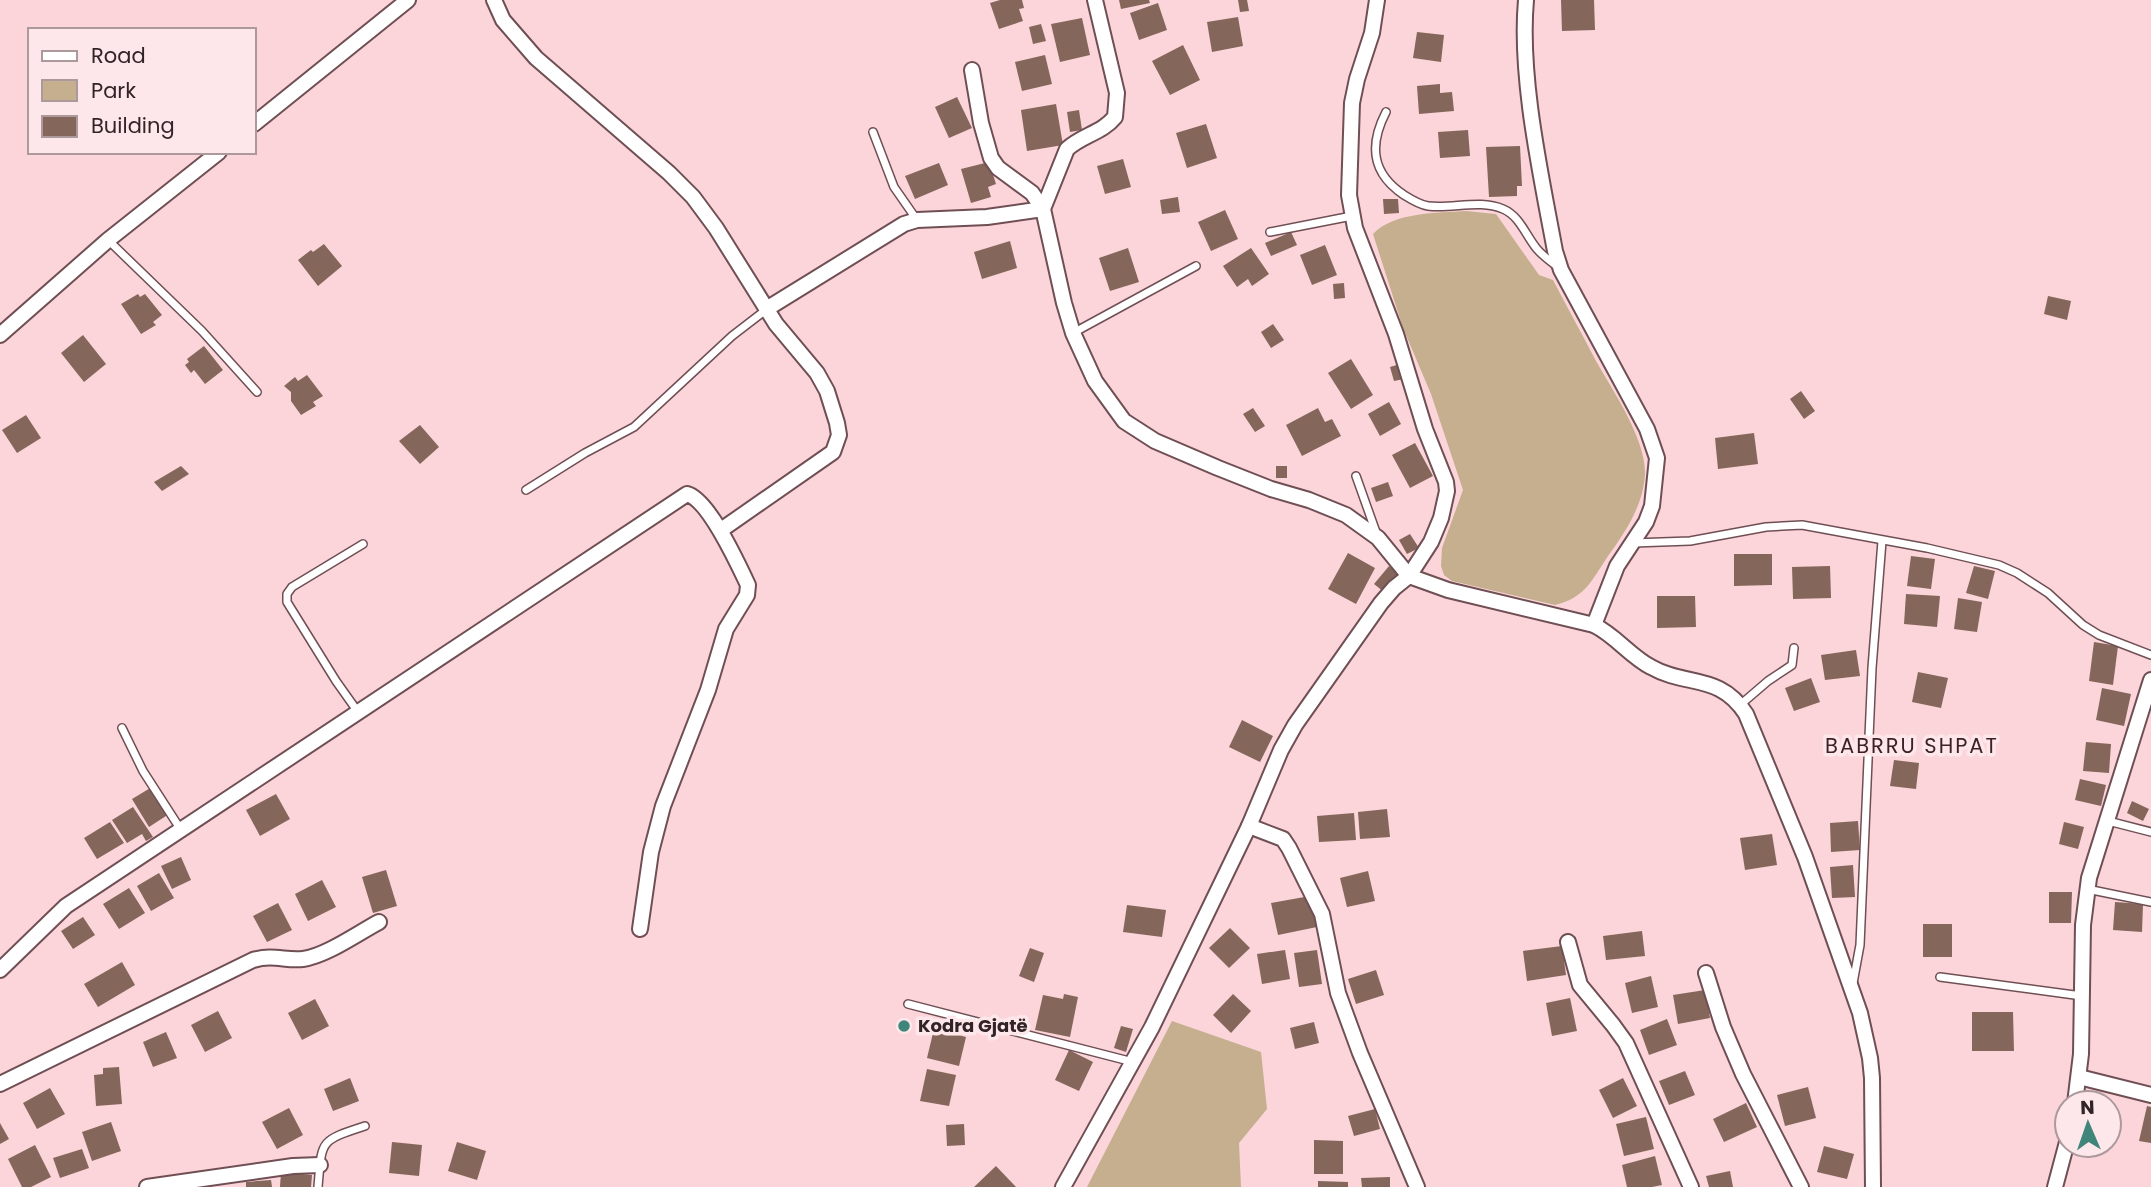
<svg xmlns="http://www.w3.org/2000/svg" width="2151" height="1187" viewBox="0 0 2151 1187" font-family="Poppins,sans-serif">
<rect width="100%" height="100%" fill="#fbd5da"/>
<g fill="#c5af8e">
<path d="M1466,211L1496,214L1539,275L1553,280C1567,307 1582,334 1596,361C1613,391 1646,439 1645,474C1643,506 1626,531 1608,556C1592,580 1585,598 1555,605L1452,581L1444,575L1441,566L1442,548L1463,490L1431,394L1403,328L1373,234C1393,212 1438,213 1466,211Z"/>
<polygon points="1172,1021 1261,1052 1267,1109 1239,1143 1241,1187 1087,1187"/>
</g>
<g fill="#84665a">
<polygon points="1000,0 1022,0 1024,8 1019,9 1023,21 999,29 990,3"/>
<polygon points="1119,0 1149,0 1150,3 1121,9"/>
<polygon points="1238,0 1247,0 1249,11 1240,12"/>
<polygon points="1561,0 1594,0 1595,30 1562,31"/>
<polygon points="1158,3 1167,30 1139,40 1130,13"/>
<polygon points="1238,17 1243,46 1212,52 1207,22"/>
<polygon points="1082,18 1090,55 1060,62 1051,24"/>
<polygon points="1041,24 1046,41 1033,44 1029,27"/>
<polygon points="1417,32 1444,35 1441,62 1413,58"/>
<polygon points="1183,45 1200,80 1170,95 1152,61"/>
<polygon points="1045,55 1052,84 1022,91 1015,62"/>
<polygon points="1440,84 1440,93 1452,92 1454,111 1419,114 1417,86"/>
<polygon points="957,97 972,128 949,138 935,107"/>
<polygon points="1056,104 1063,145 1027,151 1021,110"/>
<polygon points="1079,110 1082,130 1070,132 1067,112"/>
<polygon points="1206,124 1217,158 1187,168 1176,133"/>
<polygon points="1468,130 1470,156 1440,158 1438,132"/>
<polygon points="1520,146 1522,186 1517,186 1517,196 1489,197 1486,147"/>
<polygon points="1123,159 1131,187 1105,194 1097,166"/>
<polygon points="989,162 996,184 988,187 991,197 971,203 961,169"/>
<polygon points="939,163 948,185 915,199 905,176"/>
<polygon points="1178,197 1180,212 1162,214 1160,200"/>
<polygon points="1383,199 1398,199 1399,213 1384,214"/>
<polygon points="1225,210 1238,239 1211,251 1198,222"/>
<polygon points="1291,232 1297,245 1271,256 1265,243"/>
<polygon points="1010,241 1017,268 982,279 974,252"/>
<polygon points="324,244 342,266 318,286 298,260 311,250 313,252"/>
<polygon points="1325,245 1337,275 1312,285 1300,255"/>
<polygon points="1128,248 1139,282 1110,291 1099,258"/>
<polygon points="1251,248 1269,274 1252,286 1248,279 1237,287 1223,266"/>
<polygon points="1344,283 1345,298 1334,299 1333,284"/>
<polygon points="138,294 140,297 145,294 162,315 153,322 156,325 141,334 121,304"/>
<polygon points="2048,296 2071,301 2067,320 2044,314"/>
<polygon points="1273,324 1284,340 1271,348 1261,332"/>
<polygon points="83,335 106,364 84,382 61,353"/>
<polygon points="204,346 223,370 205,384 194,370 191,373 185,365 189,362 187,359"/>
<polygon points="1351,359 1373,395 1351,409 1328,373"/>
<polygon points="1400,364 1404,379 1394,381 1390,367"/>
<polygon points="307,375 323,396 313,402 316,406 301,415 291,401 291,392 284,386 295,377 298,381"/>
<polygon points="1801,391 1815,411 1804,419 1790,399"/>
<polygon points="1389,402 1401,424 1380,436 1368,414"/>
<polygon points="1253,408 1265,426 1255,432 1243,414"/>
<polygon points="1318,408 1325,422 1332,419 1341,436 1302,456 1286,425"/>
<polygon points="26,415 41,438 17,453 2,430"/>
<polygon points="420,425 439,447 420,464 399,441"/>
<polygon points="1754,433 1758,464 1718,469 1715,438"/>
<polygon points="1415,443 1433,476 1410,488 1392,455"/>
<polygon points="181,466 189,474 162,491 154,482"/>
<rect x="1276" y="466" width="11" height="12"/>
<polygon points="1388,482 1393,496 1376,502 1371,488"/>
<polygon points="1410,534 1419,548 1407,554 1399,540"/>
<polygon points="1348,553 1375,568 1356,604 1328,589"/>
<polygon points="1734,554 1772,554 1772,585 1734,586"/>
<polygon points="1911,556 1935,559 1931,589 1907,586"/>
<polygon points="1389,566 1399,574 1384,592 1374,584"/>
<polygon points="1830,566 1831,598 1793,599 1792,567"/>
<polygon points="1974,566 1995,571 1988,599 1966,593"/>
<polygon points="1906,594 1940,596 1937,627 1904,624"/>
<polygon points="1657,596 1695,596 1696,627 1657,628"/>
<polygon points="1958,598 1982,602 1977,632 1954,629"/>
<polygon points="2094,642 2118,646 2113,685 2089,681"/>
<polygon points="1856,650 1860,676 1825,680 1821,655"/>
<polygon points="1918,672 1948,678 1941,708 1912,702"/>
<polygon points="1811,678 1820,702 1794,711 1785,688"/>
<polygon points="2102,688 2131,694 2124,726 2096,720"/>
<polygon points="1242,720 1273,736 1260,762 1229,747"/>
<polygon points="2086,742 2111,744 2109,773 2083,771"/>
<polygon points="1894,760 1919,763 1916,789 1890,786"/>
<polygon points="2080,779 2106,785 2101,806 2075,800"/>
<polygon points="152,787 169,814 149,827 132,799"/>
<polygon points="276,794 290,819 260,836 246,810"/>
<polygon points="2132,801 2149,809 2143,821 2127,813"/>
<polygon points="133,807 153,837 146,841 142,834 127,843 112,820"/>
<polygon points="1387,809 1390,837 1360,839 1358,812"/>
<polygon points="1354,813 1356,840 1319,842 1317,816"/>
<polygon points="1858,821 1860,850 1831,852 1830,823"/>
<polygon points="110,822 124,843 97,859 84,838"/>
<polygon points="2064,822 2084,827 2078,849 2059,844"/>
<polygon points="1772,834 1777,865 1745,870 1740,838"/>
<polygon points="181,857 191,880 172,889 161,866"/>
<polygon points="1853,865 1855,897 1832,898 1830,867"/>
<polygon points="386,870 397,906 373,913 362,877"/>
<polygon points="1368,871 1375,901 1347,907 1340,878"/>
<polygon points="159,873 174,898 151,911 137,886"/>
<polygon points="322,880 336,907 308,921 295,894"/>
<polygon points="129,888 145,913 119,929 103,904"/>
<polygon points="2049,892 2072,892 2071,923 2049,923"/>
<polygon points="1310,896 1317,927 1278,935 1271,903"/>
<polygon points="2115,902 2143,904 2142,932 2113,930"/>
<polygon points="278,903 292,930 267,942 253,916"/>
<polygon points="1127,905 1166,910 1162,937 1123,932"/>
<polygon points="83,917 95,935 73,949 61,931"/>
<rect x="1923" y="924" width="29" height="33"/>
<polygon points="1230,928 1250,948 1229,968 1209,948"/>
<polygon points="1642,931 1645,956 1606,960 1603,936"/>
<polygon points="1562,946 1566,975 1527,981 1523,951"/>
<polygon points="1030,948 1044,953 1034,982 1019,976"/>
<polygon points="1285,950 1290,979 1262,984 1257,954"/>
<polygon points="1317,950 1322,984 1299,987 1294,953"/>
<polygon points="122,962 135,985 98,1007 84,984"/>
<polygon points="1376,970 1384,995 1356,1004 1348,979"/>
<polygon points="1651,976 1658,1007 1632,1013 1625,983"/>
<polygon points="1705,990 1710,1018 1678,1024 1673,995"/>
<polygon points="1064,994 1078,997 1070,1037 1035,1030 1043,995 1063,999"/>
<polygon points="1233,994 1251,1011 1231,1033 1213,1015"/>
<polygon points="1570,998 1577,1031 1552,1036 1546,1003"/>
<polygon points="315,999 329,1026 302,1040 288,1013"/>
<polygon points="218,1011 232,1038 205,1052 191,1025"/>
<polygon points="1972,1012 2013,1012 2014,1051 1972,1051"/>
<polygon points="1667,1019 1677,1045 1649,1055 1640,1030"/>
<polygon points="1314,1022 1319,1043 1295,1049 1290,1028"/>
<polygon points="1121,1026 1133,1029 1126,1052 1114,1048"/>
<polygon points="934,1029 966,1037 959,1066 927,1058"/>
<polygon points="166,1032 177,1058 153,1067 143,1042"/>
<polygon points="1069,1050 1093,1062 1079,1091 1055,1080"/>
<polygon points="119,1067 122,1104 96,1106 94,1075 103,1074 103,1068"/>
<polygon points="927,1069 956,1075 949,1106 920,1101"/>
<polygon points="1685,1071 1695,1095 1669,1105 1659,1081"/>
<polygon points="350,1078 359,1101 333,1111 324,1089"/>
<polygon points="1623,1078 1637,1106 1613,1118 1599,1090"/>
<polygon points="1808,1087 1816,1118 1785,1126 1777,1095"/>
<polygon points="50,1088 65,1114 37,1129 23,1103"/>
<polygon points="1746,1103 1757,1127 1724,1142 1713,1119"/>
<polygon points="2147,1106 2151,1107 2151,1143 2139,1141"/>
<polygon points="289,1108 303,1135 277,1149 262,1122"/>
<polygon points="1375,1109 1380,1129 1354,1136 1348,1116"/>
<polygon points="1646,1117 1654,1149 1624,1156 1616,1124"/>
<polygon points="111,1122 121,1151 92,1161 82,1132"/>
<polygon points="0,1123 9,1139 0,1144"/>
<polygon points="964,1124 965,1145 947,1146 946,1125"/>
<polygon points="1314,1140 1343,1141 1343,1174 1314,1174"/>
<polygon points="392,1142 422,1145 419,1176 389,1173"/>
<polygon points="457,1142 486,1151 477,1180 448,1171"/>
<polygon points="35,1145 51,1177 31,1187 22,1187 8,1159"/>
<polygon points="1824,1146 1854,1154 1847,1179 1817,1172"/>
<polygon points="82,1149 89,1168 60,1178 53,1158"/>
<polygon points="1655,1156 1662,1185 1652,1187 1627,1187 1622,1165"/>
<polygon points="996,1166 1016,1187 974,1187"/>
<polygon points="1730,1171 1733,1187 1709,1187 1706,1176"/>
<polygon points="281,1172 312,1175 311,1187 280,1187"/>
<polygon points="1390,1177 1390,1187 1362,1187 1361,1178"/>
<polygon points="271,1180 272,1187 246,1187 246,1182"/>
<polygon points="1318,1181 1348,1182 1348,1187 1318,1187"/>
</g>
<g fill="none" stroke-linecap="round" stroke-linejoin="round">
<defs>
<g id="service">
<path d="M1386,112C1369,145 1371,173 1404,195C1412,200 1420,205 1428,206C1453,209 1480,199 1503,209C1520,216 1526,236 1537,249C1543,256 1550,261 1558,267"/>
<polyline points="873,132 894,187 917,220"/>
<polyline points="1270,232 1352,216"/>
<polyline points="108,240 202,331 257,392"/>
<polyline points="1073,333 1196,266"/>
<polyline points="1356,476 1377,535"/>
<polyline points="526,490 585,453 634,427 732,336 767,309"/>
<polyline points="1633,543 1690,541 1766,527 1802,525 1927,548 1999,565 2017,573 2048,593 2083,625 2099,635 2151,655"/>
<polyline points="1740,705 1768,681 1792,665 1794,648"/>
<polyline points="358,712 336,681 287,602 287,594 292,587 363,544"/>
<polyline points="122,728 143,771 181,830"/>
<polyline points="2108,821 2151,832"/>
<polyline points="2087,889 2151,902"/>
<polyline points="1940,977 2082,996"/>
<polyline points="1853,983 1860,945 1872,668 1882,541"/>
<polyline points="908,1004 1133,1062"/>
<path d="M318,1187C322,1140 319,1141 365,1126"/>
</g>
<g id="minor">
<polyline points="494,0 503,20 536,58 669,173 693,197 716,228 776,324 817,373 827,391 837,423 839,435 833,452 721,530"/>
<path d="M1095,0L1117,93L1115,117C1102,133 1082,135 1067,149L1043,209L1064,303L1073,333L1095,381L1124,421L1155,441L1218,468L1271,489L1309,500L1346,515L1378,538L1409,576L1448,590L1594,625C1616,636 1630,656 1651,667C1686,687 1720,673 1746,714L1805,857L1860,1013L1870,1058L1872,1078L1873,1187"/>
<path d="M1526,0C1519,77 1541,175 1555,251L1561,270L1647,429L1657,458L1652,506L1646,522L1617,566L1594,625"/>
<polyline points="254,124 408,0"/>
<polyline points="768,308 904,224 917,220 987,217 1043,209 1032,193 998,168 991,158 981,123 972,70"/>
<polyline points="0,335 108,240 219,152"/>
<polyline points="1249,826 1283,839 1289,848 1322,914 1338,993 1360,1053 1417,1187"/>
<polyline points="1568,942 1580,985 1613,1025 1626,1043 1691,1187"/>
<path d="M0,970L66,906L687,494C709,500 738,564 748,585L747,595L726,629L708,690L663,806L651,852L640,929"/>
<polyline points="1706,973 1723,1027 1743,1074 1801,1187"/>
<polyline points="2079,1077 2151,1095"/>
<path d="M0,1084L253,960C274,954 285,961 303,959C326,956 358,933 379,922"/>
<polyline points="2075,1103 2081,1054 2083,925 2089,878 2151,680"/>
<polyline points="147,1187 293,1166 320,1165"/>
<polyline points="1063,1187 1152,1027 1249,826 1281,750 1295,725 1381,603 1394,588 1409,576 1431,542 1441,518 1447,491 1446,482 1425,429 1396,334 1355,228 1349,195 1352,103 1357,79 1372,33 1377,0"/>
<polyline points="2055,1187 2067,1142"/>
</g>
</defs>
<use href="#service" stroke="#6f4f54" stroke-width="10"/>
<use href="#minor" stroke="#6f4f54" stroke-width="18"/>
<use href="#service" stroke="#fff" stroke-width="7"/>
<use href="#minor" stroke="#fff" stroke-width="14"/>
</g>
<circle fill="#3f857a" stroke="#fee7ea" stroke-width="2.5" cx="904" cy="1026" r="7"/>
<g text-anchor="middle" stroke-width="7" stroke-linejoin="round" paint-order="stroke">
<g font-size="18" font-weight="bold" fill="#322426" stroke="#fee7ea" text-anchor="start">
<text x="918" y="1032">Kodra Gjatë</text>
</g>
<g font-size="21" letter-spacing="2" fill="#3d2127" stroke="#fee7ea">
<text x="1912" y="753">BABRRU SHPAT</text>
</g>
</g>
<rect x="28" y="28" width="228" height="126" fill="#fee7ea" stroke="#ac999c" stroke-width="2"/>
<rect x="42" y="51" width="35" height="10" fill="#ffffff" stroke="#ac999c" stroke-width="2"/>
<text x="91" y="63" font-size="21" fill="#322426">Road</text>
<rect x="42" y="80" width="35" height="21" fill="#c5af8e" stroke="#ac999c" stroke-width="2"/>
<text x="91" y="98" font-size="21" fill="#322426">Park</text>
<rect x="42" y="116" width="35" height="21" fill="#84665a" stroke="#ac999c" stroke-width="2"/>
<text x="91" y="133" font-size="21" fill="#322426">Building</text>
<g transform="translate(2088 1124) rotate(358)"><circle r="33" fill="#fee7ea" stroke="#ac999c" stroke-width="2"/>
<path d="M0-5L12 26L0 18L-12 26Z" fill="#3f857a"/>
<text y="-10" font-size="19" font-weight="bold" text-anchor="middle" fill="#322426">N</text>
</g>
</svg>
